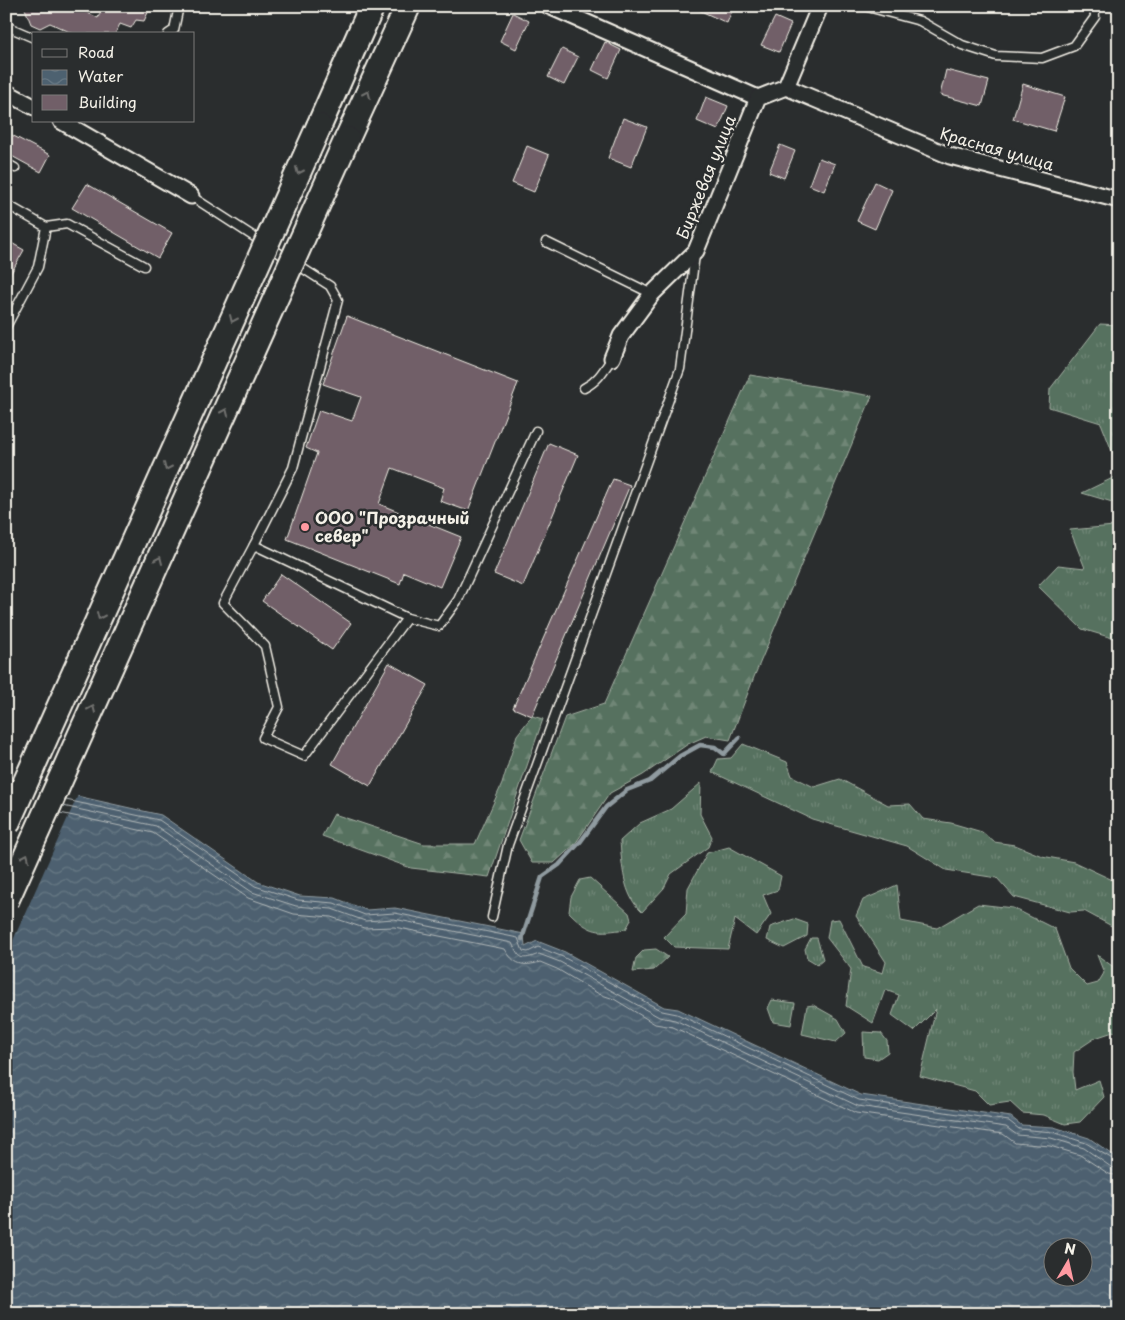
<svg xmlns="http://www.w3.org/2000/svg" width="1125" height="1320" viewBox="0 0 1125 1320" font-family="'Playpen Sans',sans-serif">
<defs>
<pattern id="grass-tufts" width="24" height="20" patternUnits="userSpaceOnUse" patternTransform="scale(1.25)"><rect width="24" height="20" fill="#56715f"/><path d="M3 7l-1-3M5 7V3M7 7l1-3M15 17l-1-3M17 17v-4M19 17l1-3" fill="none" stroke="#6f8676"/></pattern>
<pattern id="forest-firs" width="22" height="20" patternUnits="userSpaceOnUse" patternTransform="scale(1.25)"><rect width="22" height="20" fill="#56715f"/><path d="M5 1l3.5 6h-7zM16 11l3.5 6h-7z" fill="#6f8676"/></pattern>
<pattern id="water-waves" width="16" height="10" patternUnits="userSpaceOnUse" patternTransform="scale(1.25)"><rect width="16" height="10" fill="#4d6170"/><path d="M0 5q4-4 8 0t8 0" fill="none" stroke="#677884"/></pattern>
</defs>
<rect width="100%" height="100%" fill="#2a2d2e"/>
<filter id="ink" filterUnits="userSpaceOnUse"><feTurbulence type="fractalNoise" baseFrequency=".02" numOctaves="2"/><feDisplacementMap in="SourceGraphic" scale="10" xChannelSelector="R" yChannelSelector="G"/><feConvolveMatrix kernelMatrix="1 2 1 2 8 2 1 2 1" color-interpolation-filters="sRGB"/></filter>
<g filter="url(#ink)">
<g fill="url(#grass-tufts)" stroke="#a5b1a4">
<polygon points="1100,324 1119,325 1119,469 1101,423 1049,407 1050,389"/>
<polygon points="1119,475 1119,504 1082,493"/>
<polygon points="1114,526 1119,528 1119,640 1082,629 1038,586 1058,565 1085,568 1070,530"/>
<polygon points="743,744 787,762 792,776 814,787 840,779 888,805 910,804 923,819 951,823 982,832 994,842 1015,845 1042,856 1074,862 1119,883 1119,930 1084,911 1070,912 1014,897 997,878 946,870 907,846 812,819 712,772 718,759 731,758"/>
<path d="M701,783L700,814L712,837L708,847L671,874L664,888L642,912C623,895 622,865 620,841L640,823L671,809Z"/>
<polygon points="729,847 781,876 778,890 763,895 771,914 756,935 735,919 728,949 674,947 664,937 686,914 688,888 707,853"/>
<path d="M590,878L629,913L631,920L626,929C598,933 591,934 569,912L571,897L580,880Z"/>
<polygon points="897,885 901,921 937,928 978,904 1013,908 1055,929 1069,968 1087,986 1098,983 1104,973 1097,955 1119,971 1119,1030 1095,1038 1074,1052 1073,1072 1075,1090 1099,1080 1104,1097 1080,1122 1065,1124 1044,1115 1022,1113 1010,1102 989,1105 975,1091 920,1076 936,1009 914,1031 892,1015 899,995 885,990 873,1023 846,1006 851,969 827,938 830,920 839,919 863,967 883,973 886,962 856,916 863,900"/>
<polygon points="794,919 808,924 807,936 784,948 767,940 770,927"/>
<polygon points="811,938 817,938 823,959 817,964 807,958 805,949"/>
<polygon points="772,1000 795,1003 791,1025 773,1022 768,1008"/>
<polygon points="813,1005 838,1019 846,1033 836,1042 802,1034 807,1006"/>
<polygon points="863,1032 881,1033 887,1041 888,1052 878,1059 864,1057"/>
</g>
<g fill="url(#forest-firs)" stroke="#a5b1a4">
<polygon points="750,375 872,396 754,677 730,740 706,736 688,744 643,775 610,793 575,844 554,863 532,863 519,840 565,717 604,704"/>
<polygon points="532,716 543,719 489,877 411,868 322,836 334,814 424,844 475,844 502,784 517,735"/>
<polygon points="656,949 668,957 654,970 633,972 636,958 644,950"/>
</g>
<path fill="url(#water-waves)" stroke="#909ba0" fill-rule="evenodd" d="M6,780L161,815L258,882L300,896L335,898L366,910L395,908L524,934L525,947L537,941L565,952L664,1007L678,1009L861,1095L1011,1117L1021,1125L1054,1127L1089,1138L1119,1159V1314H6ZM1052,1248H1082V1278H1052Z"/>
<polygon fill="#2a2d2e" points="6,777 78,795 6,956"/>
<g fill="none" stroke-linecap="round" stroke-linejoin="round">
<g stroke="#b1b7b8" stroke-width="1">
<polyline points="66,800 159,820 255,886 298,900 334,903 365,915 395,913 518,938 523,951 528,952 538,947 563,957 662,1011 677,1014 859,1100 1009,1121 1019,1129 1053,1132 1086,1143 1119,1163"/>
<path d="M63,806L156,826L252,892L296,906L332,909L365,921L394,919L512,943C520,959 521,961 539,954L560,962L659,1017L675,1020L858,1106L1006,1127L1017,1135L1051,1138L1084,1148L1111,1167L1119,1169"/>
<path d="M60,813L153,833L248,898L294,914L331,917L364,928L394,927L505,949C514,965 523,967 540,962L557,969L599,994L614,999L655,1024L673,1027L856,1113L1003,1134L1015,1143L1050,1146L1080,1155L1109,1174L1119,1176"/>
</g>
<polyline stroke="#909ba0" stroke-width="4.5" points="522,939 542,877 559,865 581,841 606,807 627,790 650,781 680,756 700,745 715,747 724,754 739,738"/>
</g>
<g fill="#715f68" stroke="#f4f1e8">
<polygon points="24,6 74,6 98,18 103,6 151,6 144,21 136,20 131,28 120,24 115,34 74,34 50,23 40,28 31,24"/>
<polygon points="690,6 734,6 727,23"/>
<polygon points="513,13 529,21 516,49 500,41"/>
<polygon points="775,17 791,24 779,52 761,45"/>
<polygon points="605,42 621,50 608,78 592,70"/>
<polygon points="562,49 578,57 564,85 548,77"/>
<polygon points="946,70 989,81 982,106 940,95"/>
<polygon points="1023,84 1065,97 1054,131 1013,119"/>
<polygon points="706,97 728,106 718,130 697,121"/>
<polygon points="623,118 647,127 631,167 608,158"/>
<polygon points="6,132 50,155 41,172 6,153"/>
<polygon points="780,145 795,151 784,178 769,172"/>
<polygon points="527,146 549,155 534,192 512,183"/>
<polygon points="819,158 835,164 824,191 809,185"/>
<polygon points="875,182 892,190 875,229 857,221"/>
<polygon points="87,184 172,233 158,258 72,208"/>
<polygon points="6,240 24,250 6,282"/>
<polygon points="347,316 518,383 468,511 440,501 444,488 392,468 379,504 461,537 440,587 404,572 400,584 287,539 317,453 306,448 319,410 352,421 361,397 323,384"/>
<polygon points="549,443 578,455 523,586 494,574"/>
<polygon points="613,479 630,485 532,716 513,708"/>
<polygon points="281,574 351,623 332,650 262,601"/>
<polygon points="389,663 428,685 370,786 332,764"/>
</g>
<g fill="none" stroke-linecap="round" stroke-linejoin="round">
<defs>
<g id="service">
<polyline points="864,6 920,21 962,45 996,56 1042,58 1074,46 1095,17 1094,6"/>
<polyline points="6,26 34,38"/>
<polyline points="168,34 174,30 179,6"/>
<polyline points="6,163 15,168"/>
<polyline points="191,196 330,286 338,300 293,468 254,545 407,618 439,626 458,600 536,431"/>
<polyline points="6,204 46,227 67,224 144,266"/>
<polyline points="546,242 652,294"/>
<polyline points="6,327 38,267 46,227"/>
<path d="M584,388C598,381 604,370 612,358"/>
<polyline points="254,545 223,603 265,646 279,707 263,738 304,756 407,618"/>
<polyline points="492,917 508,845 680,369 695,255"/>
</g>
<g id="minor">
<polyline points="549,6 758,98"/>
<polyline points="786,87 950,156 1119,200"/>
<polyline points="6,92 34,107"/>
<polyline points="61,121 191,196"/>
<polyline points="612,358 621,336 652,294 696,251 758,98 786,87 820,6"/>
</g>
<g id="primary">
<polyline points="319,126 372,6"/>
<polyline points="347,139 408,6"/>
</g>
</defs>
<use href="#service" stroke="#f4f1e8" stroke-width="11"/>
<use href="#minor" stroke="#f4f1e8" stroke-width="19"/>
<use href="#primary" stroke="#f4f1e8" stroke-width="28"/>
<use href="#service" stroke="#2a2d2e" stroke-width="8"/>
<use href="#minor" stroke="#2a2d2e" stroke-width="15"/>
<use href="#primary" stroke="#2a2d2e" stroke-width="24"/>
<defs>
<g id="primary-bridge">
<polyline points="6,826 319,126"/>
<polyline points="6,901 347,139"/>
</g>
</defs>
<use href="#primary-bridge" stroke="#f4f1e8" stroke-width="28" stroke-linecap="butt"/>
<use href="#primary-bridge" stroke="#2a2d2e" stroke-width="24"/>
</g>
<defs><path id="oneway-chevron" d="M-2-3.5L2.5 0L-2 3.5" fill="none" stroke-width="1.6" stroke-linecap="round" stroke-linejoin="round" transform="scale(1.25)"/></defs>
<g stroke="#71726f">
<use href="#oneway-chevron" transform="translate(367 94) rotate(-66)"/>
<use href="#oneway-chevron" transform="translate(299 171) rotate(114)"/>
<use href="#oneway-chevron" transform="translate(233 319) rotate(114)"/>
<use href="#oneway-chevron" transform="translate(225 412) rotate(-66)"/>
<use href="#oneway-chevron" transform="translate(167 467) rotate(114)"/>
<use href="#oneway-chevron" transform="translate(159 560) rotate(-66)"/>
<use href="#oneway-chevron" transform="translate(100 616) rotate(114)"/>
<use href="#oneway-chevron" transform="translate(92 709) rotate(-66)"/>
<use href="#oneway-chevron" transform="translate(26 857) rotate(-66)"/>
</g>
</g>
<circle fill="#ff9aa2" stroke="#2a2d2e" stroke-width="2" cx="305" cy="527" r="5"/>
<g text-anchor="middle" stroke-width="5" stroke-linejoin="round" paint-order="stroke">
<g font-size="16" fill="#f4f1e8" stroke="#2a2d2e">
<text transform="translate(997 149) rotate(16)" y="6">Красная улица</text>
<text transform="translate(706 177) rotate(-68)" y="6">Биржевая улица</text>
</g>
<g font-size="16" font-weight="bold" fill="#f4f1e8" stroke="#2a2d2e" text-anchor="start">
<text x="315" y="524">ООО "Прозрачный<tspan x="315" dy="18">север"</tspan></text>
</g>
</g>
<rect width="1125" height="1320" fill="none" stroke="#2a2d2e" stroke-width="25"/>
<rect x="12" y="12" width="1100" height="1295" fill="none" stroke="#f4f1e8" stroke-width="2" filter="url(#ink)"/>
<rect x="32" y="32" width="162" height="90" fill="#2a2d2e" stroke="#7b7b78"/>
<rect x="42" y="49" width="25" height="8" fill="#2a2d2e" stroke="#7b7b78"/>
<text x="78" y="58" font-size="15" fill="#f4f1e8">Road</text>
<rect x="42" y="70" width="25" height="15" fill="url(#water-waves)" stroke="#7b7b78"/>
<text x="78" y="82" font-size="15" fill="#f4f1e8">Water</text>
<rect x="42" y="95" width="25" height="15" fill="#715f68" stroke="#7b7b78"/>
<text x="78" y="108" font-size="15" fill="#f4f1e8">Building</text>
<g transform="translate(1068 1262) rotate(9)"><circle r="24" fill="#2a2d2e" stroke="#7b7b78"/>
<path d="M0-4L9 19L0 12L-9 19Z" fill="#ff9aa2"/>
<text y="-8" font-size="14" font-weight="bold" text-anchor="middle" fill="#f4f1e8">N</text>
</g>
</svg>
